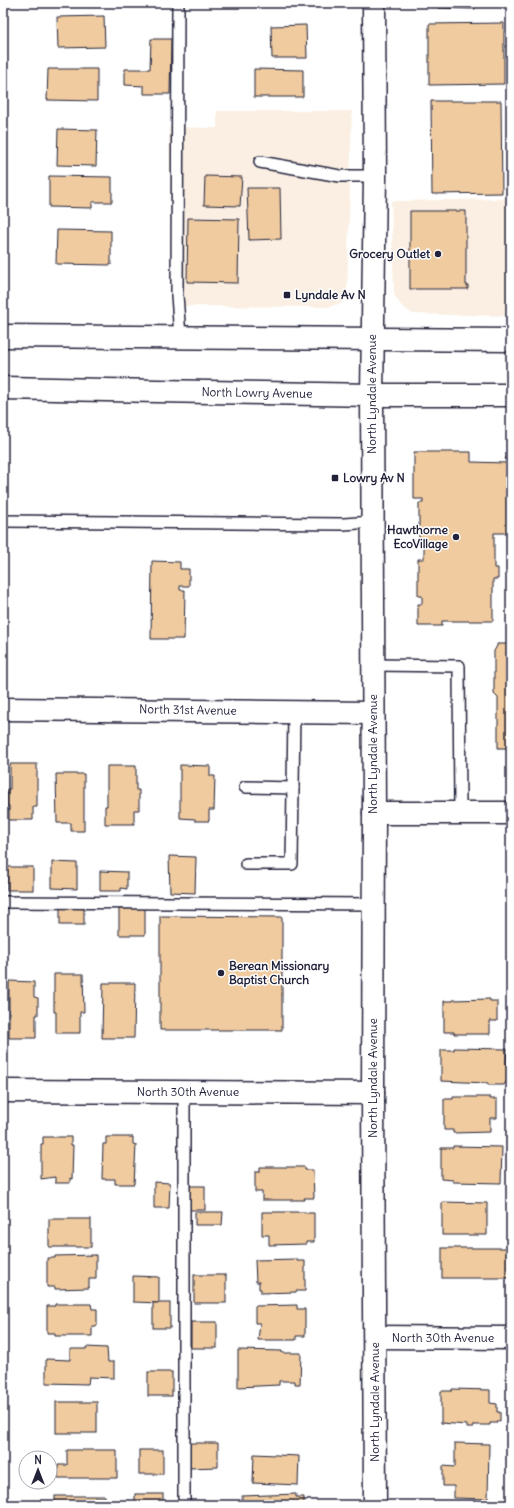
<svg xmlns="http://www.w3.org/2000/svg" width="514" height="1508" viewBox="0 0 514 1508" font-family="Delius,sans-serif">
<rect width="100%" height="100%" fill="#fff"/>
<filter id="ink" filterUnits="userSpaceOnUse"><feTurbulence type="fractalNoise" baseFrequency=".025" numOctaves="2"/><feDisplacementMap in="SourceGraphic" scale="8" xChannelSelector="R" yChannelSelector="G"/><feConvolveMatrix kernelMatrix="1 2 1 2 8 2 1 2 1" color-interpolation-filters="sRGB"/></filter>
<g filter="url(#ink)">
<g fill="#faefe2">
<polygon points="217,111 352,111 347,295 342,303 328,307 172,306 169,127 217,128"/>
<polygon points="511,199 511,316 412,314 400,304 394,294 391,201"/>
</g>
<g fill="#efcb9f" stroke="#22223b">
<polygon points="438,3 475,3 475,9 438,8"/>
<polygon points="104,16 105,47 58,48 57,17"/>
<polygon points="504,23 504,84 429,85 429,24"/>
<polygon points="306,25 307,58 272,58 271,26"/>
<polygon points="151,39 171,39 170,94 144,94 144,86 125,85 125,69 150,69"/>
<polygon points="48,69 97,69 97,101 47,100"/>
<polygon points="254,69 303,70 303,97 254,97"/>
<polygon points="431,101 501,101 502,193 432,194"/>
<polygon points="58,129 97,130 96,166 57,165"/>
<polygon points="49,176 112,177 112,202 92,202 92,208 49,207"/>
<polygon points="205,176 242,177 240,206 204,205"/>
<polygon points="247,188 280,188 281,239 249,240"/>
<polygon points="410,211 466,211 466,285 468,285 468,289 410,289"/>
<polygon points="188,218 239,219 238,283 187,282"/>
<polygon points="57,230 111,231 111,265 56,264"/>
<polygon points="414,452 471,452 471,462 506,463 506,457 511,457 511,531 509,531 509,533 494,533 494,568 498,568 498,579 493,579 493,621 442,621 442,626 418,626 418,604 422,604 422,596 418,596 418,559 424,559 424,541 419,541 419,503 423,503 423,499 414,499"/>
<polygon points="152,561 180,562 180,569 189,569 189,586 180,586 180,590 185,590 184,639 151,639"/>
<polygon points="497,644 511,644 511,748 498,748 498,698 494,694 494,651 497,646"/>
<polygon points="10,764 37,764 37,807 33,807 33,820 9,820 9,806 7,806 7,789 10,789"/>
<polygon points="180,765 210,766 210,776 215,776 214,810 209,810 209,821 195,821 195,819 180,818"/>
<polygon points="107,766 136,766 136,790 139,790 139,810 134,810 134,824 105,824 105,806 107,806"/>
<polygon points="56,774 84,774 84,831 71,831 71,823 57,823"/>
<polygon points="169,856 196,857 195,893 170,892"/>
<polygon points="52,862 77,863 77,889 52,888"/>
<rect x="7" y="867" width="26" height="23"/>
<polygon points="100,871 127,872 127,889 121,888 121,891 100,891"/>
<rect x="3" y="875" width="2" height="17"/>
<rect x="60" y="908" width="24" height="17"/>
<polygon points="145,908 145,935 119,935 119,909"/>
<polygon points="160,916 282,917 282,1030 160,1030"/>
<polygon points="54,974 83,974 84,1012 80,1012 80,1033 56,1033 56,1012 54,1012"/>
<polygon points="9,981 34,982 34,997 38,998 38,1015 36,1015 36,1038 9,1038"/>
<polygon points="103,983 135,983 134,1038 102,1038"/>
<polygon points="490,999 490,1001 497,1001 497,1021 490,1021 490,1034 454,1034 454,1032 444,1032 444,1001 453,1001 453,1000"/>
<polygon points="454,1048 507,1049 506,1064 510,1064 510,1082 506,1082 504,1085 488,1085 488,1083 441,1081 441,1050 454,1050"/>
<polygon points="453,1097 490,1097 490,1099 497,1099 497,1118 490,1118 490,1132 453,1133 453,1130 444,1130 444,1099 453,1099"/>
<polygon points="43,1137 71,1137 71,1145 73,1145 72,1179 70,1178 70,1183 55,1183 55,1177 41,1179 41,1144 43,1144"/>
<polygon points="106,1137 133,1137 133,1144 136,1145 134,1184 115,1184 115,1179 102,1179 103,1144 106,1144"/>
<polygon points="453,1146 502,1147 501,1183 453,1182 453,1180 441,1179 441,1148 453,1148"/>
<polygon points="260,1167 305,1167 305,1170 313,1170 314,1198 304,1198 305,1200 262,1200 262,1192 255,1192 255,1172 260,1172"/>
<polygon points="154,1182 170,1183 169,1208 154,1208"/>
<rect x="188" y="1186" width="17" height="24"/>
<polygon points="442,1202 487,1203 487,1235 442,1235"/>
<polygon points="195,1212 223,1212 222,1225 195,1225"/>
<polygon points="262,1212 306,1212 306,1213 314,1213 314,1242 306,1242 306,1244 269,1245 269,1235 262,1235"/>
<rect x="49" y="1219" width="42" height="28"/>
<rect x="442" y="1248" width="69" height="30"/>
<polygon points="96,1255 96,1279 89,1279 89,1288 55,1289 55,1287 47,1287 47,1258 55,1258 55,1256"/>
<polygon points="297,1259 297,1261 305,1261 305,1291 296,1291 296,1292 261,1293 261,1289 259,1289 259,1282 256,1282 255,1260"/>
<rect x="194" y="1275" width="32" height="28"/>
<polygon points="133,1276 159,1277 159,1303 133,1302"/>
<rect x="153" y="1303" width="17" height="25"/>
<polygon points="55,1304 91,1304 92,1309 97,1309 97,1326 92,1326 92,1336 55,1336 55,1333 47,1333 47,1306 55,1306"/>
<polygon points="297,1305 297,1309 305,1309 305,1336 296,1336 296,1340 258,1340 260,1323 255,1323 255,1306"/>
<rect x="191" y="1322" width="26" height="26"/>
<polygon points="86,1347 107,1348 108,1362 114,1362 114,1378 89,1377 88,1384 46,1383 46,1359 70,1360 70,1349 86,1349"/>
<polygon points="238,1350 282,1351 282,1353 301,1353 300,1384 295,1384 295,1381 279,1381 279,1385 238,1387"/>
<rect x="148" y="1372" width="24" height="24"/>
<polygon points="452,1389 490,1390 490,1403 497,1404 497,1412 500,1412 500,1421 497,1421 497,1423 490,1423 490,1425 473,1425 473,1428 467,1428 467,1425 441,1423 441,1391 452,1391"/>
<rect x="56" y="1402" width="41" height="31"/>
<polygon points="188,1443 218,1443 218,1467 189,1468"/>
<polygon points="455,1443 489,1444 488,1499 454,1498 454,1486 443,1486 443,1466 455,1467"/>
<polygon points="67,1450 117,1450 117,1478 58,1478 58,1465 67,1465"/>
<rect x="139" y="1450" width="24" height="24"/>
<polygon points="254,1454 299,1456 298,1485 253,1483"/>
<rect x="135" y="1494" width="28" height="11"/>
<polygon points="296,1494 296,1497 304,1497 304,1505 242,1505 242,1496"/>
<rect x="55" y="1496" width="50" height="9"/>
</g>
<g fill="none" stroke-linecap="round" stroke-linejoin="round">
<defs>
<g id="lane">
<polyline points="178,3 177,295 180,337"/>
<polyline points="260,162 340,176 375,176"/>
<polyline points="3,521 344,524 372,522"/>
<polyline points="373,665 459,666 460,812"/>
<polyline points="245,787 293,788"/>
<polyline points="246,864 292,864 294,711"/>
<polyline points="3,902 373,904"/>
<polyline points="184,1505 184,1092"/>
</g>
<g id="street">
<polyline points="3,709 373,713"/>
<polyline points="374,813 511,813"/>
<polyline points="3,1091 373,1093"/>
<polyline points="375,1337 511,1338"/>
</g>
<g id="secondary">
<polyline points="374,3 375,176 372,395 374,813 373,1093 375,1505"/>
<polyline points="3,336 511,340"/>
<polyline points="3,388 372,395 511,395"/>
</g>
</defs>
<use href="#lane" stroke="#22223b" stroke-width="14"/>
<use href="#street" stroke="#22223b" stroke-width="25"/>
<use href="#secondary" stroke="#22223b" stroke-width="25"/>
<use href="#lane" stroke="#fff" stroke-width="11"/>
<use href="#street" stroke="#fff" stroke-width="22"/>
<use href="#secondary" stroke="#fff" stroke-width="22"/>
</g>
</g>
<g fill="#22223b" stroke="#fff" stroke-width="1.5">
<circle cx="438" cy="254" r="4"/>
<rect x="283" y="291" width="8" height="8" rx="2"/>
<rect x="331" y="474" width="8" height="8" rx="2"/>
<circle cx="456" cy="537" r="4"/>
<circle cx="221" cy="973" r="4"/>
</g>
<g text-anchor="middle" stroke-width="3" stroke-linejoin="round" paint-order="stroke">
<g font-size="12" font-weight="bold" fill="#22223b" stroke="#fff" text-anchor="start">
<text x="430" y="258" text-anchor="end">Grocery Outlet</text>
<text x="295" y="299">Lyndale Av N</text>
<text x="343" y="482">Lowry Av N</text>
<text x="448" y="534" text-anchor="end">Hawthorne<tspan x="448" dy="14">EcoVillage</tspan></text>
<text x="229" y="970">Berean Missionary<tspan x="229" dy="14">Baptist Church</tspan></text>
</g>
<g font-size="12" fill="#22223b" stroke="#fff">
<text transform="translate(257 393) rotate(1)" y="4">North Lowry Avenue</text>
<text transform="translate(372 394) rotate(-90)" y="4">North Lyndale Avenue</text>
<text transform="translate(188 710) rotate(1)" y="4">North 31st Avenue</text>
<text transform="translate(373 754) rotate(-90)" y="4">North Lyndale Avenue</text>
<text transform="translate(373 1078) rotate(-90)" y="4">North Lyndale Avenue</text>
<text x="188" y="1096">North 30th Avenue</text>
<text x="443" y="1342">North 30th Avenue</text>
<text transform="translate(375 1402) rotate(-90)" y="4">North Lyndale Avenue</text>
</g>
</g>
<rect width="514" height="1508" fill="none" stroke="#fff" stroke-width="16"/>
<rect x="8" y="8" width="498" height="1492" fill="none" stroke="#22223b" stroke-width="1.5" filter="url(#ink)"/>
<g transform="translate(38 1470)"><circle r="19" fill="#ffffff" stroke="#a7a7b1"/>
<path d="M0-3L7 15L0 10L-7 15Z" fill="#22223b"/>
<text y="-6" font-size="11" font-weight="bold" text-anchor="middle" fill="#22223b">N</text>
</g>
</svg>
